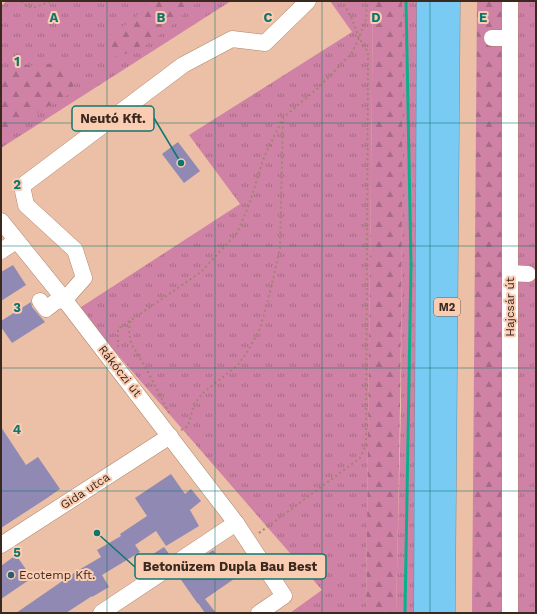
<svg xmlns="http://www.w3.org/2000/svg" width="537" height="614" viewBox="0 0 537 614" font-family="'Work Sans',sans-serif">
<defs>
<pattern id="grass-tufts" width="24" height="20" patternUnits="userSpaceOnUse"><rect width="24" height="20" fill="#cf82a5"/><path d="M3 7l-1-3M5 7V3M7 7l1-3M15 17l-1-3M17 17v-4M19 17l1-3" fill="none" stroke="#a96a86"/></pattern>
<pattern id="forest-firs" width="22" height="20" patternUnits="userSpaceOnUse"><rect width="22" height="20" fill="#cf82a5"/><path d="M5 1l3.5 6h-7zM16 11l3.5 6h-7z" fill="#a96a86"/></pattern>
</defs>
<rect width="100%" height="100%" fill="#ecc0a6"/>
<g fill="url(#grass-tufts)">
<polygon points="7,1 231,1 1,148 1,6"/>
<polygon points="330,1 373,1 366,613 290,613 322,590 78,309 240,204 189,135 352,32"/>
<polygon points="402,1 420,1 414,613 396,613 401,409 402,122"/>
<polygon points="504,1 536,1 536,613 503,613"/>
</g>
<g fill="url(#forest-firs)">
<polygon points="153,1 203,1 193,5 170,27 139,50 109,58 105,45 107,37 123,26 135,20 140,8"/>
<path d="M373,1H402C403,205 401,409 396,613H366Z"/>
<polygon points="477,1 504,1 503,613 472,613"/>
<polygon points="59,62 74,83 71,93 1,134 1,68 18,64 36,66"/>
</g>
<g fill="none" stroke-linecap="round" stroke-linejoin="round">
<polyline stroke="#08b18c" stroke-width="3" points="405,613 411,265 406,1"/>
</g>
<g fill="#8f89b3">
<polygon points="178,142 200,171 184,183 162,154"/>
<polygon points="13,265 26,285 1,301 1,272"/>
<polygon points="31,302 32,307 45,322 12,343 1,327 1,321"/>
<polygon points="1,427 26,465 38,457 60,489 47,498 1,528"/>
<polygon points="171,474 185,494 191,489 201,501 190,510 199,526 166,546 156,531 135,545 140,552 102,575 109,587 92,597 92,596 66,613 16,613 77,571 101,557 97,550 121,536 120,534 147,516 135,498"/>
<polygon points="164,547 169,554 144,570 139,563"/>
<polygon points="213,550 218,557 224,553 233,566 228,570 234,579 205,599 216,613 205,613 198,603 198,604 177,574"/>
<polygon points="16,555 32,578 1,599 1,566"/>
</g>
<g fill="none" stroke-linecap="round" stroke-linejoin="round">
<defs>
<g id="minor">
<polyline points="510,1 510,613"/>
<polyline points="492,38 510,38"/>
<polyline points="1,221 64,299 236,523 284,596 259,613"/>
<polyline points="1,251 16,241"/>
<polyline points="510,273 528,274"/>
<polyline points="40,301 46,309 55,302 64,299 68,296 84,278 75,250 26,205 22,186 183,65 232,39 265,43 308,1"/>
<polyline points="1,545 170,436"/>
<polyline points="101,613 236,523"/>
</g>
<g id="highway">
<polyline points="425,613 428,1"/>
<polyline points="444,613 449,1"/>
</g>
</defs>
<use href="#minor" stroke="#af856d" stroke-width="17"/>
<use href="#highway" stroke="#6392a9" stroke-width="23"/>
<g stroke="#a48370" stroke-width="2" stroke-dasharray="2 3" stroke-linecap="butt">
<path d="M21,1C30,12 39,6 51,1"/>
<polyline points="130,321 129,334 132,345 147,370 169,413"/>
<polyline points="118,347 118,329 201,272 237,233 249,205 264,157 283,118 319,87 351,54 359,38 366,19 367,1"/>
<polyline points="181,430 188,426 194,404 204,392 238,365 247,352 260,329 271,288 280,248 283,120"/>
<polyline points="259,533 360,458 366,445 368,52 359,38 352,19 342,1"/>
</g>
<use href="#minor" stroke="#fff" stroke-width="16"/>
<use href="#highway" stroke="#79cbf3" stroke-width="22"/>
</g>
<path fill="none" stroke="#0f766e" stroke-width="1" stroke-opacity="0.55" d="M107,1V613M215,1V613M322,1V613M430,1V613M1,123H536M1,246H536M1,368H536M1,491H536"/>
<circle fill="#265e78" stroke="#facdb3" stroke-width="1.5" cx="11" cy="575" r="4"/>
<g text-anchor="middle" stroke-width="4" stroke-linejoin="round" paint-order="stroke">
<rect fill="#facdb3" stroke="#745a4b" stroke-width="1" x="434" y="298" width="26" height="18" rx="3"/>
<g font-size="11" font-weight="bold" fill="#3a291f">
<text x="447" y="311">M2</text>
</g>
<g font-size="12" fill="#3a291f" stroke="#facdb3">
<text transform="translate(510 307) rotate(-90)" y="4">Hajcsár út</text>
<text transform="translate(120 371) rotate(52)" y="4">Rákóczi út</text>
<text transform="translate(85 491) rotate(-33)" y="4">Gida utca</text>
</g>
<g font-size="12" fill="#3a291f" stroke="#facdb3" text-anchor="start">
<text x="19" y="579">Ecotemp Kft.</text>
</g>
</g>
<g font-size="13" text-anchor="middle" font-weight="bold" fill="#0f766e" stroke="#facdb3" stroke-width="4" stroke-linejoin="round" paint-order="stroke">
<text x="54" y="22">A</text>
<text x="161" y="22">B</text>
<text x="268" y="22">C</text>
<text x="376" y="22">D</text>
<text x="483" y="22">E</text>
<text x="17" y="66">1</text>
<text x="17" y="189">2</text>
<text x="17" y="312">3</text>
<text x="17" y="434">4</text>
<text x="17" y="557">5</text>
</g>
<path fill="none" stroke="#0f766e" stroke-width="1.5" d="M181 163L154 118M97 533L135 567"/>
<g fill="#0f766e" stroke="#facdb3" stroke-width="1.5">
<circle cx="181" cy="163" r="4"/>
<circle cx="97" cy="533" r="4"/>
</g>
<g fill="#facdb3" stroke="#0f766e" stroke-width="1.5">
<rect x="72" y="106" width="82" height="25" rx="4"/>
<rect x="135" y="554" width="191" height="25" rx="4"/>
</g>
<g font-size="13" text-anchor="middle" font-weight="bold" fill="#3a291f">
<text x="113" y="123">Neutó Kft.</text>
<text x="230" y="571">Betonüzem Dupla Bau Best</text>
</g>
<rect width="537" height="614" fill="none" stroke="#3a291f" stroke-width="4"/>
</svg>
